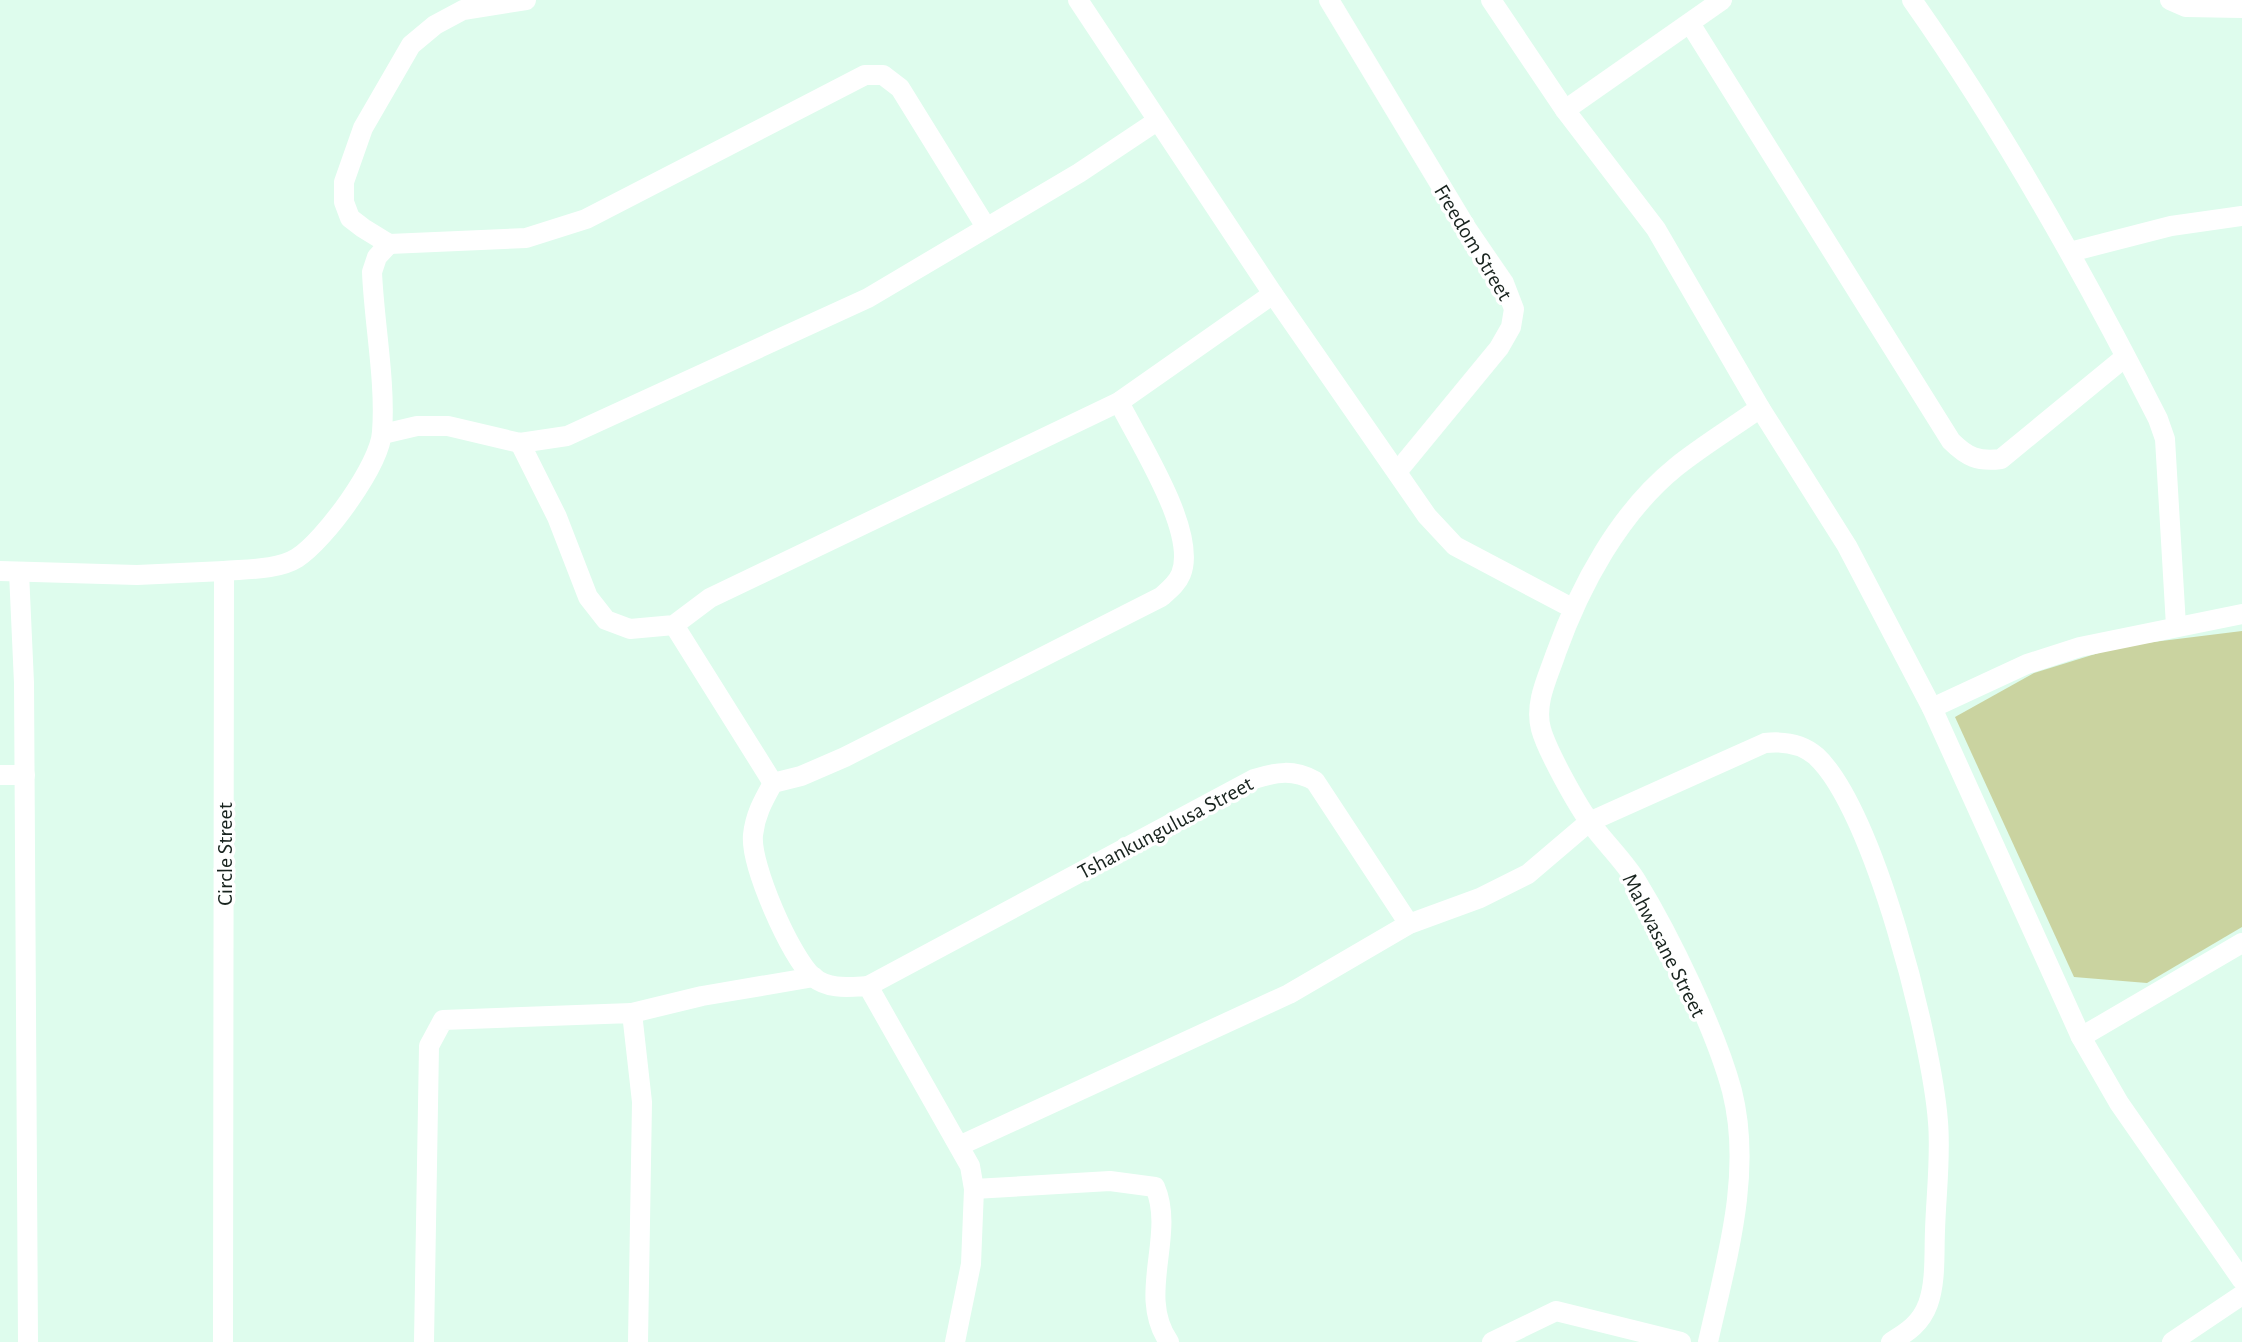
<svg xmlns="http://www.w3.org/2000/svg" width="2242" height="1342" viewBox="0 0 2242 1342" font-family="'Alegreya Sans',sans-serif">
<rect width="100%" height="100%" fill="#defced"/>
<polygon fill="#cad3a0" points="2242,631 2242,927 2147,983 2074,977 1955,717 2034,673 2121,646"/>
<g fill="none" stroke-linecap="round" stroke-linejoin="round">
<g stroke="#fff" stroke-width="20">
<polyline points="526,0 463,10 435,25 411,45 363,128 344,182 344,202 350,218 363,228 389,244 526,238 586,219 865,75 883,75 900,88 986,227"/>
<polyline points="1078,0 1273,294 1427,516 1455,546 1572,608"/>
<polyline points="1329,0 1467,229 1504,283 1514,309 1511,327 1499,348 1397,472"/>
<polyline points="1491,0 1565,110 1656,229 1760,408 1847,546 1932,708 2081,1037 2119,1103 2242,1280"/>
<path d="M1912,0C2005,132 2085,275 2158,419L2165,439L2176,626"/>
<polyline points="2170,0 2186,7 2242,8"/>
<path d="M1691,25L1951,441C1967,457 1978,462 2001,459L2124,358"/>
<polyline points="1565,110 1722,0"/>
<polyline points="2070,252 2171,226 2242,216"/>
<polyline points="383,434 417,426 448,426 520,443 567,436 868,298 1079,173 1157,121"/>
<polyline points="520,443 557,517 588,597 606,620 630,629 674,625 710,598 1119,402 1273,294"/>
<polyline points="0,571 137,575 224,571 223,1342"/>
<path d="M224,571C246,569 278,570 297,558C325,540 380,465 382,432C386,383 374,322 372,272L377,257L389,244"/>
<polyline points="19,572 24,683 28,1342"/>
<polyline points="674,625 773,783"/>
<polyline points="1932,708 2027,664 2080,647 2242,614"/>
<polyline points="0,775 25,775"/>
<path d="M868,986L1254,779C1277,772 1293,769 1315,781L1409,924"/>
<polyline points="632,1013 702,996 814,977"/>
<polyline points="2081,1037 2242,943"/>
<path d="M961,1145L1289,994L1409,924L1480,898L1528,874L1589,822L1765,743C1783,741 1801,743 1816,756C1874,809 1932,1041 1938,1122C1941,1158 1936,1195 1935,1231C1934,1254 1936,1282 1928,1304C1921,1323 1908,1332 1891,1342"/>
<path d="M974,1189L1110,1181L1155,1187C1176,1236 1136,1295 1169,1342"/>
<polyline points="424,1342 429,1046 443,1020 632,1013 642,1102 638,1342"/>
<path d="M955,1342L971,1264L974,1189L970,1166L868,986C849,987 829,990 813,977C791,958 750,865 753,835C755,815 763,801 773,783L801,776L845,757L1161,597C1169,590 1177,584 1181,574C1198,532 1138,441 1119,402"/>
<polyline points="1492,1342 1556,1311 1681,1342"/>
<path d="M1708,1342C1726,1261 1753,1174 1732,1091C1716,1031 1670,936 1637,882C1625,862 1606,844 1592,825C1578,807 1547,751 1541,729C1534,703 1548,677 1556,653C1580,586 1619,513 1676,467C1702,446 1732,428 1760,408"/>
<polyline points="2172,1342 2242,1295"/>
</g>
</g>
<g text-anchor="middle" stroke-width="7" stroke-linejoin="round" paint-order="stroke">
<g font-size="22" fill="#18231e" stroke="#fff">
<text transform="translate(1474 242) rotate(59)" y="8">Freedom Street</text>
<text transform="translate(1165 827) rotate(-28)" y="8">Tshankungulusa Street</text>
<text transform="translate(224 854) rotate(-90)" y="8">Circle Street</text>
<text transform="translate(1665 945) rotate(63)" y="8">Mahwasane Street</text>
</g>
</g>
</svg>
